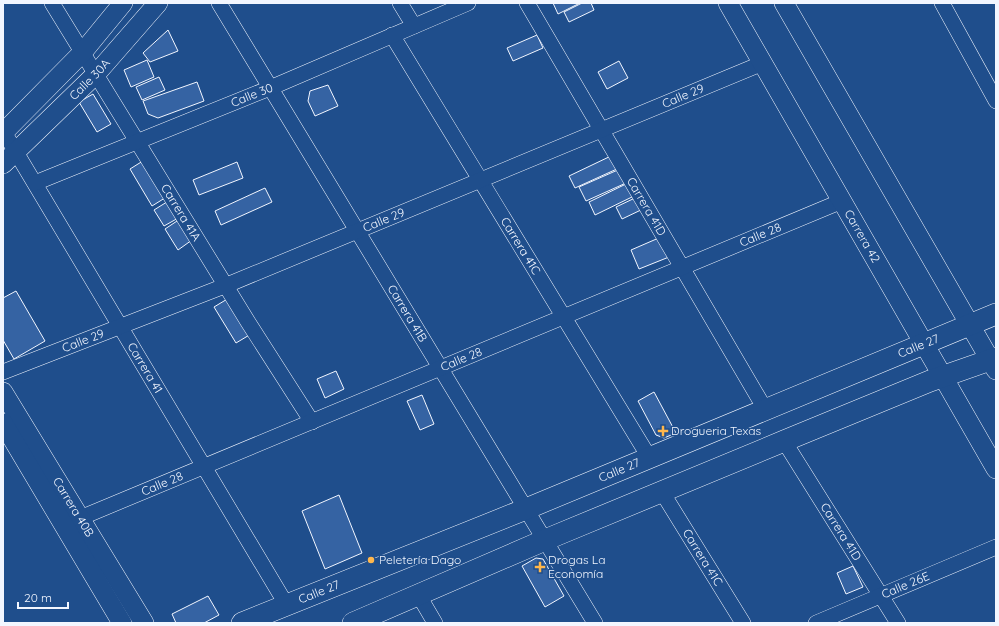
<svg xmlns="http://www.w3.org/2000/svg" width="999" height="626" viewBox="0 0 999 626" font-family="Quicksand,sans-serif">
<rect width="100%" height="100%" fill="#1f4e8c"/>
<g fill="#3563a3" stroke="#f2f6ff">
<polygon points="553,3 578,3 578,4 558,14"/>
<polygon points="582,3 591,3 594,10 569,22 564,12"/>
<polygon points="168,30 178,51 150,62 143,53"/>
<polygon points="537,35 543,48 513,61 507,48"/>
<polygon points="147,60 154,77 131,87 124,70"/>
<polygon points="619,61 628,78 607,89 598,72"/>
<polygon points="159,77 165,90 142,100 136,87"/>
<polygon points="197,82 204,101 158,118 148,114 143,101"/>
<polygon points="328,85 338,106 315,116 308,101 310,91"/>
<polygon points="93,94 111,124 97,132 79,102"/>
<polygon points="613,155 619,168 575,188 569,176"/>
<polygon points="146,159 168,196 152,206 130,169"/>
<polygon points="237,162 243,178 199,195 193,180"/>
<polygon points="620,169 626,183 586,201 579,187"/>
<polygon points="628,183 634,196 595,215 589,202"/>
<polygon points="265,188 272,202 221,225 215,211"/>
<polygon points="637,197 643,209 622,219 616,207"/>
<polygon points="170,200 180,217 164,226 154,210"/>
<polygon points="180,219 192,240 178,250 165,229"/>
<polygon points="661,237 669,257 639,269 631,250"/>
<polygon points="16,291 45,341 14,359 3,340 3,298"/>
<polygon points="229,298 251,334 236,343 214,307"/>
<polygon points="336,371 344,389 325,398 317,379"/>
<polygon points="654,392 676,433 664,438 656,435 638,401"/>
<polygon points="422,395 434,424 420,430 407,401"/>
<polygon points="339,495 362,553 325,569 302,511"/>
<polygon points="536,558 543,559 564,596 545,607 522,566"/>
<polygon points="853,566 863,587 846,594 837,573"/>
<polygon points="208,596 219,615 204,623 176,623 172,614"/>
</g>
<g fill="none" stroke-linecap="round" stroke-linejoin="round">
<defs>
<g id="minor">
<path id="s1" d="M52,3L248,322L312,422"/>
<path id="s2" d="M219,3L595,623"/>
<polyline points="400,3 414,26"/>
<path id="s3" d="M527,3L765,409"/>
<polyline points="942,3 996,101"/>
<path id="s4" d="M392,35L649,457"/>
<path id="s5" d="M4,132L286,604"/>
<path id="s6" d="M35,183L270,88L468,3"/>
<path id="s7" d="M3,372L227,285L763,63"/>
<path id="s8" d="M784,441L898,623"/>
<path id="s9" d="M662,492L743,623"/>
<path id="s10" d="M80,518L842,201"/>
<polyline points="418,594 435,623"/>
<path id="s11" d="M816,623L996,547"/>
</g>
<g id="tertiary">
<path id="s12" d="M728,3L996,469"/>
<polyline points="784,3 996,370"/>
<polyline points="3,133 82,53 123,3"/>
<path id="s13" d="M3,164L96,74L158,3"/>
<path id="s14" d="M3,392L144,623"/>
<polyline points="3,423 122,623"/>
</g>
<g id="secondary">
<path id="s15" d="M242,623L526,509L996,314"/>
<polyline points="353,623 545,540 784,441 930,381 996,358"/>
</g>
</defs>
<use href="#minor" stroke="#f2f6ff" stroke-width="16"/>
<use href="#tertiary" stroke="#f2f6ff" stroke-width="20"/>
<use href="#secondary" stroke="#f2f6ff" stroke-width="22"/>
<use href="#minor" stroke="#1f4e8c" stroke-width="15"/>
<use href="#tertiary" stroke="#1f4e8c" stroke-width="19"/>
<use href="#secondary" stroke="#1f4e8c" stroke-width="21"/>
</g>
<g fill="#ffb74d" stroke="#1f4e8c" stroke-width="1.5">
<path d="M661 425h4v4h4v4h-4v4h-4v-4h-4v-4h4z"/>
<circle cx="371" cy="560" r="4"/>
<path d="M538 561h4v4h4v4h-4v4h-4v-4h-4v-4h4z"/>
</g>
<g text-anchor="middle" stroke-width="3" stroke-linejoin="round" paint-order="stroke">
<g font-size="12" fill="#f2f6ff" stroke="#1f4e8c">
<text dy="4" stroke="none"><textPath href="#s13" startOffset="121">Calle 30A</textPath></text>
<text dy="4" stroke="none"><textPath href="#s6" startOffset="234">Calle 30</textPath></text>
<text dy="4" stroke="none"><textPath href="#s7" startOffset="734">Calle 29</textPath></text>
<text dy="4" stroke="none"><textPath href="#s3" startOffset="236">Carrera 41D</textPath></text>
<text dy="4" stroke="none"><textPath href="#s1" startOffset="246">Carrera 41A</textPath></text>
<text dy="4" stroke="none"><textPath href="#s7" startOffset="410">Calle 29</textPath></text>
<text dy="4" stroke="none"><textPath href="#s10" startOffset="737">Calle 28</textPath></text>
<text dy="4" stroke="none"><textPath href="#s12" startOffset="269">Carrera 42</textPath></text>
<text dy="4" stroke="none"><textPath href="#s4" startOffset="247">Carrera 41C</textPath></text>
<text dy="4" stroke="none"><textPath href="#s2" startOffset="363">Carrera 41B</textPath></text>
<text dy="4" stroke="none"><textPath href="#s7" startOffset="86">Calle 29</textPath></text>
<text dy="4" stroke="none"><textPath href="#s15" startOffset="731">Calle 27</textPath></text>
<text dy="4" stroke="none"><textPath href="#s10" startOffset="413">Calle 28</textPath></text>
<text dy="4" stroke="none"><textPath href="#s5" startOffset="275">Carrera 41</textPath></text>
<text dy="4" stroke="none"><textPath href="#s15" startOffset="407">Calle 27</textPath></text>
<text dy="4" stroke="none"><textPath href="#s10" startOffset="89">Calle 28</textPath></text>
<text dy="4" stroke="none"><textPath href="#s14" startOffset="135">Carrera 40B</textPath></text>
<text dy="4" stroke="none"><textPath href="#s8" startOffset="107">Carrera 41D</textPath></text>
<text dy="4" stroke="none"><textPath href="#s9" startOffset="77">Carrera 41C</textPath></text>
<text dy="4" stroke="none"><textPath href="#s11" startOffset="97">Calle 26E</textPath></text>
<text dy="4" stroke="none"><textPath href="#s15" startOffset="83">Calle 27</textPath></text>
</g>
<g font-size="12" fill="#f2f6ff" stroke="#1f4e8c" text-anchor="start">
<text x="671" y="435">Drogueria Texas</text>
<text x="379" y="564">Peletería Dago</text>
<text x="548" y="564">Drogas La<tspan x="548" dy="14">Economía</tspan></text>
</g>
</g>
<rect width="999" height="626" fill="none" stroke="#f2f6ff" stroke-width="8"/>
<path d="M18 602v6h50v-6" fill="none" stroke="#f2f6ff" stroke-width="2"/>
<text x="24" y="602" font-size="12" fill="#f2f6ff" stroke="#1f4e8c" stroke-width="3" paint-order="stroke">20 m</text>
</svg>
